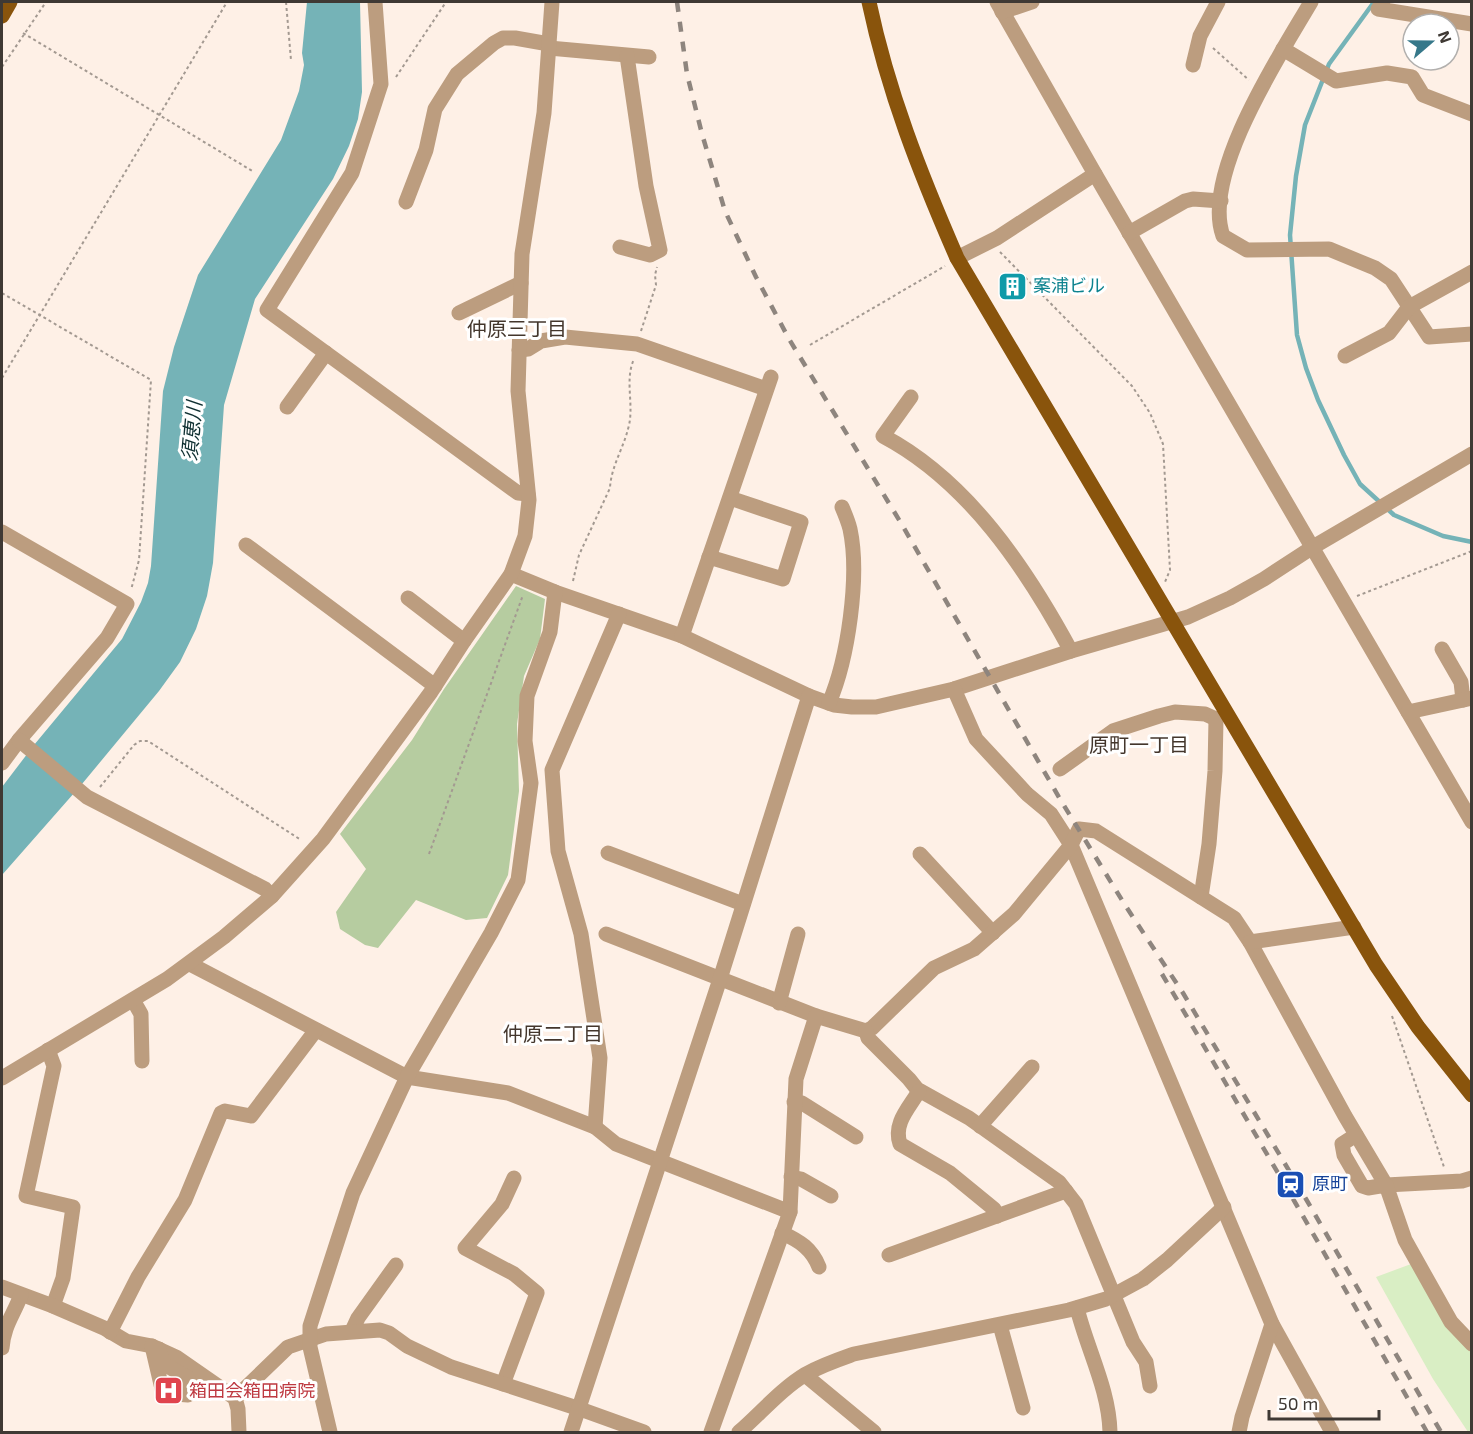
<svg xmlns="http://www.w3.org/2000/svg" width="1473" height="1434" viewBox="0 0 1473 1434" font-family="'Exo 2','Noto Sans JP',sans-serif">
<rect width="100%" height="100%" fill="#fef0e6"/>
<polygon fill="#d9eec4" points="1411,1264 1447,1324 1471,1352 1471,1432 1468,1432 1433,1379 1376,1277"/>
<polygon fill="#b6cca0" points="516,586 545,599 540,639 524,676 517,724 519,791 508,875 487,918 466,920 416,900 378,948 365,945 340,929 336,912 366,869 340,834 412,740 444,689"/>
<polygon fill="#75b3b7" points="307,2 360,2 362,92 358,119 349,146 333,179 255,299 224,405 213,563 207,596 196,629 180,662 159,691 82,784 2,875 2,787 34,745 122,639 141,602 148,583 151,566 163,391 174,347 198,275 281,140 299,91 304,65 302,53"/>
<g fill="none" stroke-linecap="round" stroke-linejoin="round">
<polyline stroke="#75b3b7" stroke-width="4.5" points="1374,2 1329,64 1305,125 1296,176 1290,235 1297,335 1306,368 1318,400 1344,455 1360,484 1394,515 1443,536 1472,542"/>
<g stroke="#a39991" stroke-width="2" stroke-dasharray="3 3" stroke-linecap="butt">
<polyline points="286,2 291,60"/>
<polyline points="23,33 254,172"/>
<polyline points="1213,48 1249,80"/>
<polyline points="2,67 46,2"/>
<polyline points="396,77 446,2"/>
<polyline points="1000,252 1132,386 1150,413 1163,444 1170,570 1165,582"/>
<polyline points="2,293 151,380 139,560 131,590"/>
<polyline points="641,331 656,285 655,275 657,267"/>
<polyline points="810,345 945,266"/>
<polyline points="2,378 227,2"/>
<path d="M573,581L579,555L610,488C611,467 623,449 628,429C635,406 624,381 634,359"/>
<polyline points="1357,596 1472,551"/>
<polyline points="100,787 134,745 140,741 148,741 301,840"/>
<polyline points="429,854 523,595"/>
<polyline points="1392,1016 1444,1167"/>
</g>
<g stroke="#bc9d7f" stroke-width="15">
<polyline points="375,2 381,84 352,173 267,310 518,493 528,494"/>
<polyline points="997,2 1095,174 1472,822"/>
<path d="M1311,2C1280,55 1201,175 1223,236L1247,250L1329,249L1375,268L1391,279L1429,337L1472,334"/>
<polyline points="1383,2 1378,9 1472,24"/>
<polyline points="1002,12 1032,2"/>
<polyline points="549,48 649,57"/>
<polyline points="1283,49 1336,81 1387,73 1412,77 1423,95 1472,114"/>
<polyline points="1193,65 1200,36 1218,2"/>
<polyline points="406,202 426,150 435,109 457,74 494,43 503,38 515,38 549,44"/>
<polyline points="1129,233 1185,201 1193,199 1221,201"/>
<polyline points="620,247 650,255 660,250 646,186 627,56"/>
<polyline points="957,258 997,238 1095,174"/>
<polyline points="459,313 521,283"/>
<polyline points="519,350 528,349 541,341 565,337 637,344 766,389"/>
<polyline points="1345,356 1389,333 1409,307 1472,272"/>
<path d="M911,397L883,436C968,481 1026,568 1071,651"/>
<polyline points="287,407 326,353"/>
<polyline points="2,532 127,604 107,638 19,740 2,763"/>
<polyline points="246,545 435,686"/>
<polyline points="709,557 783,579 801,522 730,498"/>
<polyline points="511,574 555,592 682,636 809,696 834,705 852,707 876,707 954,689 1071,651 1188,617 1230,598 1264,579 1313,547 1472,454"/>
<polyline points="408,598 464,641"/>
<polyline points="682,636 771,377"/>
<polyline points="1442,649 1461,682 1463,700"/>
<polyline points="954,689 976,739 1027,794 1051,814 1071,845 1272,1324 1332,1432"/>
<path d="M829,703C848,659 860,576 850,529C848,521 845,514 842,507"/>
<polyline points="1408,712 1472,698"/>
<polyline points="19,740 87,797 265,889 272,896"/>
<polyline points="1060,769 1113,731 1159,716 1175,712 1205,714 1216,719"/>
<polyline points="608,853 743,904"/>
<polyline points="920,854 993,933"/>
<polyline points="1201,897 1209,844 1215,771 1216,719"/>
<polyline points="606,934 816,1016 866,1031 872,1028 934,968 974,949 1014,914 1071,845 1079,829 1096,831 1234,918 1250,942 1345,1116 1386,1185 1462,1181 1472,1178"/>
<polyline points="1250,942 1354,927"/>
<polyline points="190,964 407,1077 508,1093 595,1127 616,1144 790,1212"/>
<polyline points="133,1000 141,1014 142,1061"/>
<polyline points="779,1003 798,934"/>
<polyline points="866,1031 868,1038 909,1079 917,1089 969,1118 1059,1182 1076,1204 1133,1342 1146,1362 1150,1386"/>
<polyline points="48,1050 54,1066 26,1196 73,1207 63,1278 53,1306"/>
<polyline points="2,1078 167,979 224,937 272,896 323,839 431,692 464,641 511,574 525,536 529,500 518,391 522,254 544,113 552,2"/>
<path d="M919,1091C909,1108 893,1123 900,1144L950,1173L994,1209L997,1216"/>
<polyline points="794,1102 802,1103 856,1137"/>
<polyline points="980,1126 1032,1067"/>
<polyline points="595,1127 600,1058 581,934 558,851 552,770 619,614"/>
<polyline points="1356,1135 1342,1144 1344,1155 1362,1186 1368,1188 1386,1185 1405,1240 1451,1322 1472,1344"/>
<polyline points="791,1177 801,1179 831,1196"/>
<path d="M782,1233C800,1241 812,1249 819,1267"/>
<polyline points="889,1255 1066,1191"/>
<polyline points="2,1287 53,1306 104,1328 126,1341 152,1346 176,1357 235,1398 238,1409 239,1432"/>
<path d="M1077,1308C1087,1349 1109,1389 1110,1432"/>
<polyline points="1000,1325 1023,1408"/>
<polyline points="352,1331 358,1318 396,1265"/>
<polyline points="110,1332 138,1277 185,1200 221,1113 225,1111 251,1116 316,1030"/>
<polyline points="152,1346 163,1393 188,1395 188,1378 164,1364 159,1349"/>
<path d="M2,1348C4,1325 13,1316 21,1295"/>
<polyline points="805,1375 874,1432"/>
<polyline points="503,1384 537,1293 514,1274 465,1248 502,1204 514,1178"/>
<polyline points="235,1398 288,1347 326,1334 380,1330 389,1333 407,1346 451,1367 580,1409 644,1432"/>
<polyline points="330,1432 310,1347 310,1326 353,1193 407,1077 491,933 518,880 531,783 525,741 527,696 550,632 555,592"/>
<polyline points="571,1432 720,979 809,696"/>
<polyline points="711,1432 790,1212 796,1079 816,1016"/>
<path d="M739,1432C761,1413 781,1389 806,1374C822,1365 837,1360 854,1354L1069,1310L1106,1299L1143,1279L1167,1260L1224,1207"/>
<polyline points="1239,1432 1242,1417 1272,1324"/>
</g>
<g stroke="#89540c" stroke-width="15">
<path d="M869,2C888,92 920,173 957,258L1376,965L1418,1027L1472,1095"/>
<polyline points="2,16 10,2"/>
</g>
<g stroke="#8e857e" stroke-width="4.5" stroke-dasharray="10 10" stroke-linecap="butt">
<polyline points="677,2 687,74 702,134 725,211 756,277 789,339 901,523 1060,799 1125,905 1183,993 1306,1199 1441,1432"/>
<polyline points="1162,974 1296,1204 1427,1432"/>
</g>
</g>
<defs>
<symbol id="building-square" viewBox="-11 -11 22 22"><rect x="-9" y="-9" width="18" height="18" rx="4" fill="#0f9aa8" stroke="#fff"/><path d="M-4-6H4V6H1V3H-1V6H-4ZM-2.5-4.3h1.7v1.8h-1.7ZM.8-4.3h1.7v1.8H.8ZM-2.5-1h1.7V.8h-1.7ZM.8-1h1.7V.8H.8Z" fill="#fff"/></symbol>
<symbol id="station-square" viewBox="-11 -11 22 22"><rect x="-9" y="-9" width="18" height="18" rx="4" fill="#1a4fb4" stroke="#fff"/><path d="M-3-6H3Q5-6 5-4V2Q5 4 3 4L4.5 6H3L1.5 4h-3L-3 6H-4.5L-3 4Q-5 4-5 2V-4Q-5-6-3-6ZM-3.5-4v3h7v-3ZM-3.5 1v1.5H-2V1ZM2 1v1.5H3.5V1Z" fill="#fff"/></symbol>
<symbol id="hospital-square" viewBox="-11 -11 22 22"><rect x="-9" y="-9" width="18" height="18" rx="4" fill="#e0444e" stroke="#fff"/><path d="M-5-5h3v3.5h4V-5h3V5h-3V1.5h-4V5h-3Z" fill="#fff"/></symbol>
</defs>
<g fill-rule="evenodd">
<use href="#building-square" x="996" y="270" width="33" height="33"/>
<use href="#station-square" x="1274" y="1168" width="33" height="33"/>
<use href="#hospital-square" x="152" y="1374" width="33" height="33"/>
</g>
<g text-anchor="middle" stroke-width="6" stroke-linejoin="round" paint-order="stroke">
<g font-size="18" fill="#0d838f" stroke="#fff" text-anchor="start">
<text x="1033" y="292">案浦ビル</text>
</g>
<g font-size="18" fill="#164399" stroke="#fff" text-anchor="start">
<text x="1312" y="1190">原町</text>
</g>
<g font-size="18" fill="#be3a42" stroke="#fff" text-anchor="start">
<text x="189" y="1397">箱田会箱田病院</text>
</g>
<g font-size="20" fill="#43362c" stroke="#fff">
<text x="517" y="336">仲原三丁目</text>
<text x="1139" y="752">原町一丁目</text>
<text x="553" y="1041">仲原二丁目</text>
</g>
<g font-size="20" font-style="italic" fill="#0f2f31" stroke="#fff">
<text transform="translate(192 431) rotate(-85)" y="7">須恵川</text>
</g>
</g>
<rect width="1473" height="1434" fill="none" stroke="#3f3934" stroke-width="6"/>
<g transform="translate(1431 42) rotate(70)"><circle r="28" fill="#ffffff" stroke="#b2b0ae" stroke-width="1.5"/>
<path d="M0-4.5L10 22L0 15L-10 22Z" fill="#36788a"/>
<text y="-9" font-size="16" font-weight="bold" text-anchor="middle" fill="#3f3934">N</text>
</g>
<path d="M1269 1410v9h110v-9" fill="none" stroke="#3f3934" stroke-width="3"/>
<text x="1278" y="1410" font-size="18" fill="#3f3934" stroke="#ffffff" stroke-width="4.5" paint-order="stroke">50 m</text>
</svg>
